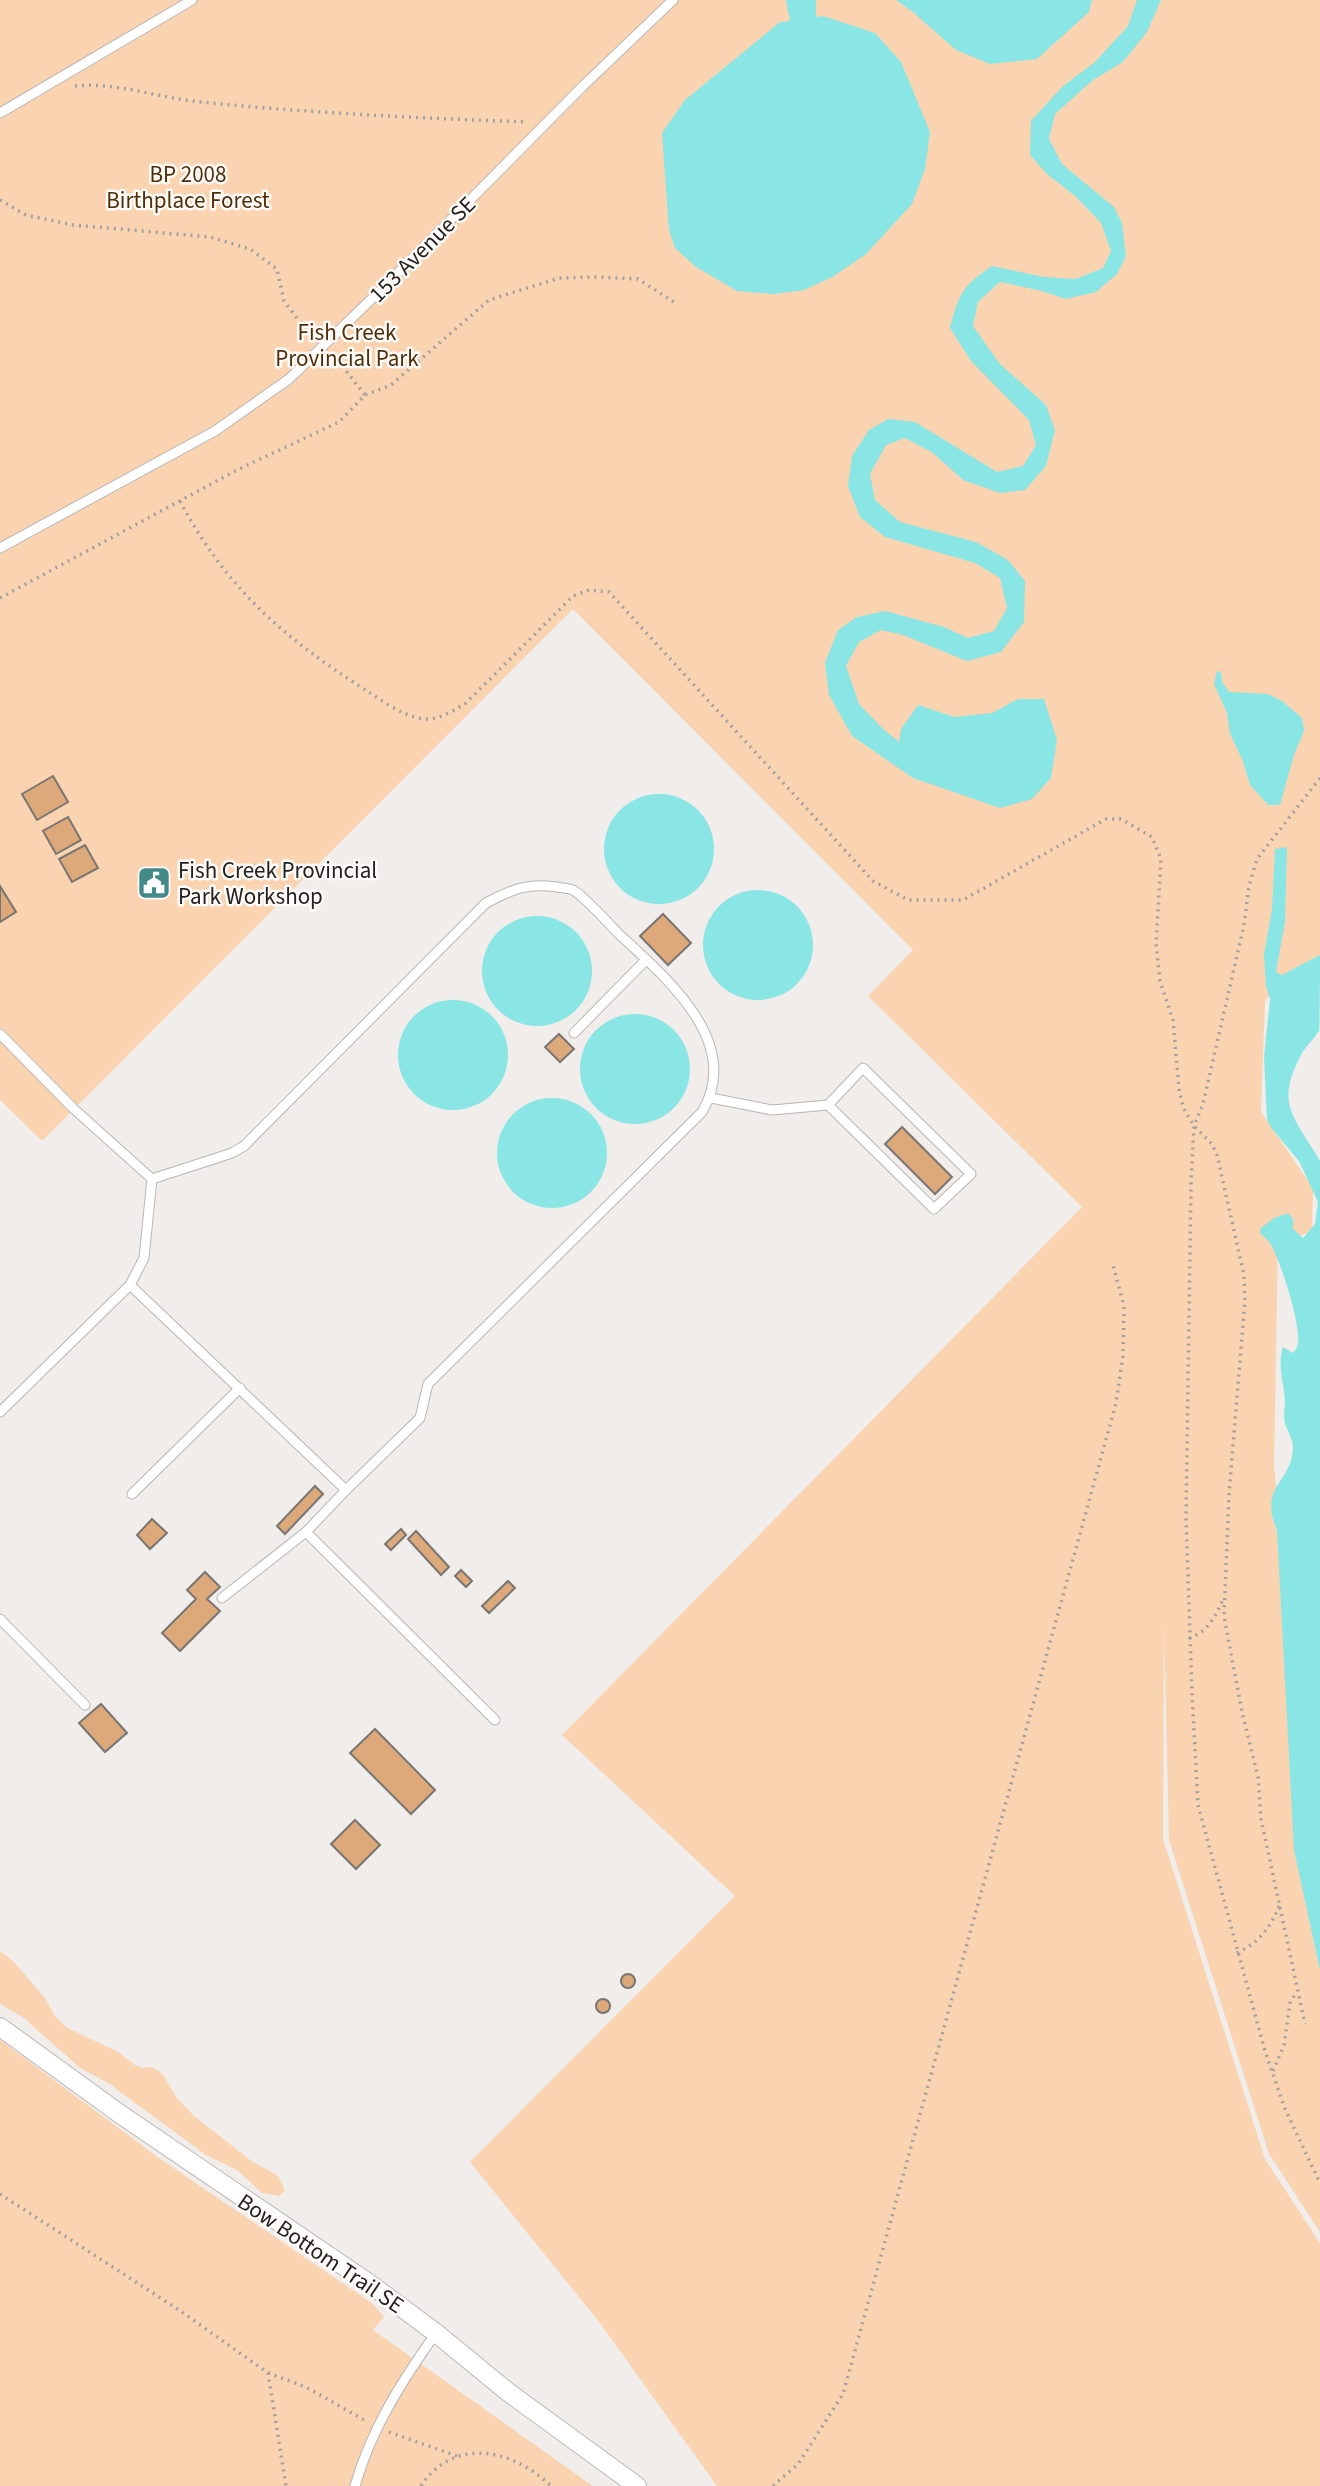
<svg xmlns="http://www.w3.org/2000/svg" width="1320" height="2486" viewBox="0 0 1320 2486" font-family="'Source Sans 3',sans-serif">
<rect width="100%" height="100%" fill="#f0edeb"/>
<g fill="#fad3b1">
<polygon points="0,0 1320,0 1320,956 1283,978 1265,1001 1261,1112 1313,1188 1312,1231 1278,1244 1274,1466 1320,1920 1320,2232 1269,2154 1169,1840 1164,1626 1163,1839 1265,2159 1320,2243 1320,2486 717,2486 600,2323 470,2162 735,1896 562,1735 1082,1207 868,996 913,950 573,609 42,1141 0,1100"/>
<polygon points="0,1951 13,1961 46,1999 54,2015 66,2027 118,2052 135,2065 142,2068 151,2067 159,2071 164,2076 176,2097 193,2115 250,2160 278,2176 285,2190 280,2196 262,2193 237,2170 206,2155 108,2083 80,2068 24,2018 0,2004"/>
<polygon points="0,2040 159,2158 373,2304 384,2317 373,2330 593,2486 0,2486"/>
</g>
<g fill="#8ae5e5">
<polygon points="786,0 816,0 816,17 823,16 875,33 901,62 930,132 925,169 912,204 866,254 834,276 804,290 775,294 737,291 696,267 675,248 669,230 662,133 685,100 780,22 790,21"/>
<polygon points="896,0 1092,0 1089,12 1037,59 990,64 956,50 914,13"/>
<path d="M1137,0H1161L1147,32L1123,62L1093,80L1055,114L1049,139L1062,164L1114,207L1122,223L1126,256L1117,274L1096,292L1066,299L1042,291L1000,282L978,302L973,326L999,363L1046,405L1055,430L1046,466L1025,490L1000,493L963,480L933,453L905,438L886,445L870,474L875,500L900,522L976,542L1008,560L1025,581L1024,622L1001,652L967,661L903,635L881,630L859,642L846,666L859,704L882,728L899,742L901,729L918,705L955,717L992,713L1018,699H1044L1057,740L1051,778L1032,799L1000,808L913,778L852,736L829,695L825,663L838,630L857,617L885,611L944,627L968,638L994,631L1007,608L1000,578L975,563L885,537L860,517L848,486L852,456L869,430L888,419L915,422L997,472L1023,466L1036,445L1029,420L971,361L950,328C958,295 963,285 992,266L1044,277L1076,279L1103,268L1111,251L1101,223L1075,196L1047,174L1030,155L1031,121L1062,87L1095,62L1128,26Z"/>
<polygon points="1217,671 1221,672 1222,682 1229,692 1268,694 1282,701 1302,718 1304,731 1294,755 1280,805 1268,805 1250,785 1242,759 1230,734 1227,713 1214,684"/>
<circle cx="659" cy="849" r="55"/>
<path d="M1287,847L1285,922L1276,972L1282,975L1320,955C1320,970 1320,1022 1319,1031C1314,1039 1307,1045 1302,1053C1274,1105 1294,1116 1320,1161V1970L1294,1850L1277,1530C1258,1487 1291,1483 1293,1449C1294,1440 1287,1431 1285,1423C1283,1416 1285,1409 1285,1401C1284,1383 1277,1365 1283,1347L1293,1353C1295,1349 1298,1348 1298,1343C1301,1325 1281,1262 1271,1245C1268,1240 1264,1237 1260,1233V1229L1274,1218L1288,1213L1293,1219V1229L1303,1238L1315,1224L1318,1202L1299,1161L1272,1129L1267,1120L1264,1057L1270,999L1266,986L1264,954L1272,909L1275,849Z"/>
<circle cx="758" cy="945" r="55"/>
<circle cx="537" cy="971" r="55"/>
<circle cx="453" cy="1055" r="55"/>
<circle cx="635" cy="1069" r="55"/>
<circle cx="552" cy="1153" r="55"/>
</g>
<g fill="#dda97a" stroke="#787573" stroke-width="2">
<polygon points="53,776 68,802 37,820 22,794"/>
<polygon points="68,817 81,840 56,854 43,831"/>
<polygon points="85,845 98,868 72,882 59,859"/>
<polygon points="0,886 16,912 0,922"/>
<polygon points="663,914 691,943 668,965 640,936"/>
<polygon points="559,1034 574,1049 560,1062 545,1047"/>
<polygon points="902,1127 952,1177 935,1194 885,1144"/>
<polygon points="315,1486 323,1494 285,1534 277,1526"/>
<polygon points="152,1519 167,1533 150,1549 137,1535"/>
<polygon points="401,1529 406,1535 391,1550 385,1544"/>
<polygon points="416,1531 449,1567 441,1575 408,1539"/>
<polygon points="461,1570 472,1581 466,1587 455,1576"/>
<polygon points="205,1572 220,1587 207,1599 220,1611 180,1651 162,1633 196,1599 187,1590"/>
<polygon points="508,1581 515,1588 489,1613 482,1606"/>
<polygon points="101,1704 127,1733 105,1752 79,1723"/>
<polygon points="375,1729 435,1790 411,1814 350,1753"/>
<polygon points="355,1820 380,1845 356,1869 331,1844"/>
<circle cx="628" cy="1981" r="7"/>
<circle cx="603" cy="2006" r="7"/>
</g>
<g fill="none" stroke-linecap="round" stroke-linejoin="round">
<defs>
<g id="lane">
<polyline points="0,113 192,0"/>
<polyline points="0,548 215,431 289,379 388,283 583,86 673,0"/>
<polyline points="574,1033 646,960"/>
<polyline points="0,1034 74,1109 152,1179"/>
<polyline points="711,1098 772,1110 828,1105 863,1068 971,1174 934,1209 828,1105"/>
<polyline points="0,1412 130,1285"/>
<polyline points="132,1494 240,1388"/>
<polyline points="306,1532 495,1720"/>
<path d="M222,1598L306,1532L346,1490L420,1418L428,1384L702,1112C744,1042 665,977 619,934C609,924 584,896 573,890C569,888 561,888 557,887C526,883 513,889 486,903L244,1146L232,1153L152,1179L144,1258L130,1285L346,1490"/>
<polyline points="0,1619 85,1705"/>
<path d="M355,2486C371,2429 402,2381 436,2333"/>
</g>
<polyline id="street" points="0,2027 120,2114 370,2284 436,2333 508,2392 637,2486"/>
</defs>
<use href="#lane" stroke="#b9b6b4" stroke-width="11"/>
<use href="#street" stroke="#b9b6b4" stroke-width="20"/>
<g stroke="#a3a19f" stroke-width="3.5" stroke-dasharray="2 5" stroke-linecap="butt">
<path d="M75,86C119,82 158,98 201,102C310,113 418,118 527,122"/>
<polyline points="0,200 26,215 73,225 210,237 250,249 277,269 284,301 313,339"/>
<polyline points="331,357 343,367 365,395"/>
<path d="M180,501C225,587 284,638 364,689C383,701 404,718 427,719C441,719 454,710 466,703L573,596L589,590L609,592L873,881L908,900H963L1106,819H1121L1152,837L1161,859L1156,944L1160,981L1173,1020L1179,1089L1183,1107L1194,1126L1212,1144L1217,1155L1244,1275L1245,1300L1229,1494L1224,1616L1242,1712L1258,1777L1261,1819L1305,2024"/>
<polyline points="0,598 237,470 339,422 365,395 391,385 489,300 559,278 596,277 638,279 677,304"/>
<polyline points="1320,778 1257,859 1249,886 1244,925 1203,1104 1194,1126 1191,1184 1186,1518 1192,1693 1198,1805 1265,2051 1285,2109 1320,2183"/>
<path d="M1189,1638C1207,1633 1216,1616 1223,1599"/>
<path d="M1237,1953C1260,1942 1271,1927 1280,1904"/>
<polyline points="1273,2071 1284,2045 1290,2003 1296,1993"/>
<polyline points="0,2194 179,2310 268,2373 286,2486"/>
<polyline points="268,2373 306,2387 366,2421"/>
<polyline points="389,2432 457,2456"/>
<path d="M421,2486C454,2436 513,2449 551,2486"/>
<polyline points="773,2486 798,2464 843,2394 1116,1403 1123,1356 1124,1306 1113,1265"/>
</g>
<use href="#lane" stroke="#fff" stroke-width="9"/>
<use href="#street" stroke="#fff" stroke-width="18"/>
</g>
<defs>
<symbol id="civic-square" viewBox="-11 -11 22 22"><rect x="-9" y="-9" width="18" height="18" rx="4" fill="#428a8a" stroke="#fefbf8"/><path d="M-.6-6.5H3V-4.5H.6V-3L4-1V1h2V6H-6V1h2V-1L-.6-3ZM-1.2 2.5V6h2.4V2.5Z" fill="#fff"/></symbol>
</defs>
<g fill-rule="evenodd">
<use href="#civic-square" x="135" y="864" width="38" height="38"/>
</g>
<g text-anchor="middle" stroke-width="5" stroke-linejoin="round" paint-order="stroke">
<g font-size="23" fill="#502e08" stroke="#fefbf8">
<text x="188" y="182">BP 2008<tspan x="188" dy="26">Birthplace Forest</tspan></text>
<text x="347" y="340">Fish Creek<tspan x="347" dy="26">Provincial Park</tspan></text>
</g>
<g font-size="23" fill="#232221" stroke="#fefbf8">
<text transform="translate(422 249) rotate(-45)" y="8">153 Avenue SE</text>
<text transform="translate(321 2253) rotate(34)" y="8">Bow Bottom Trail SE</text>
</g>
<g font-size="23" fill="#232221" stroke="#fefbf8" text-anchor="start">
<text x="178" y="878">Fish Creek Provincial<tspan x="178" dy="26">Park Workshop</tspan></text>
</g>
</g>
</svg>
